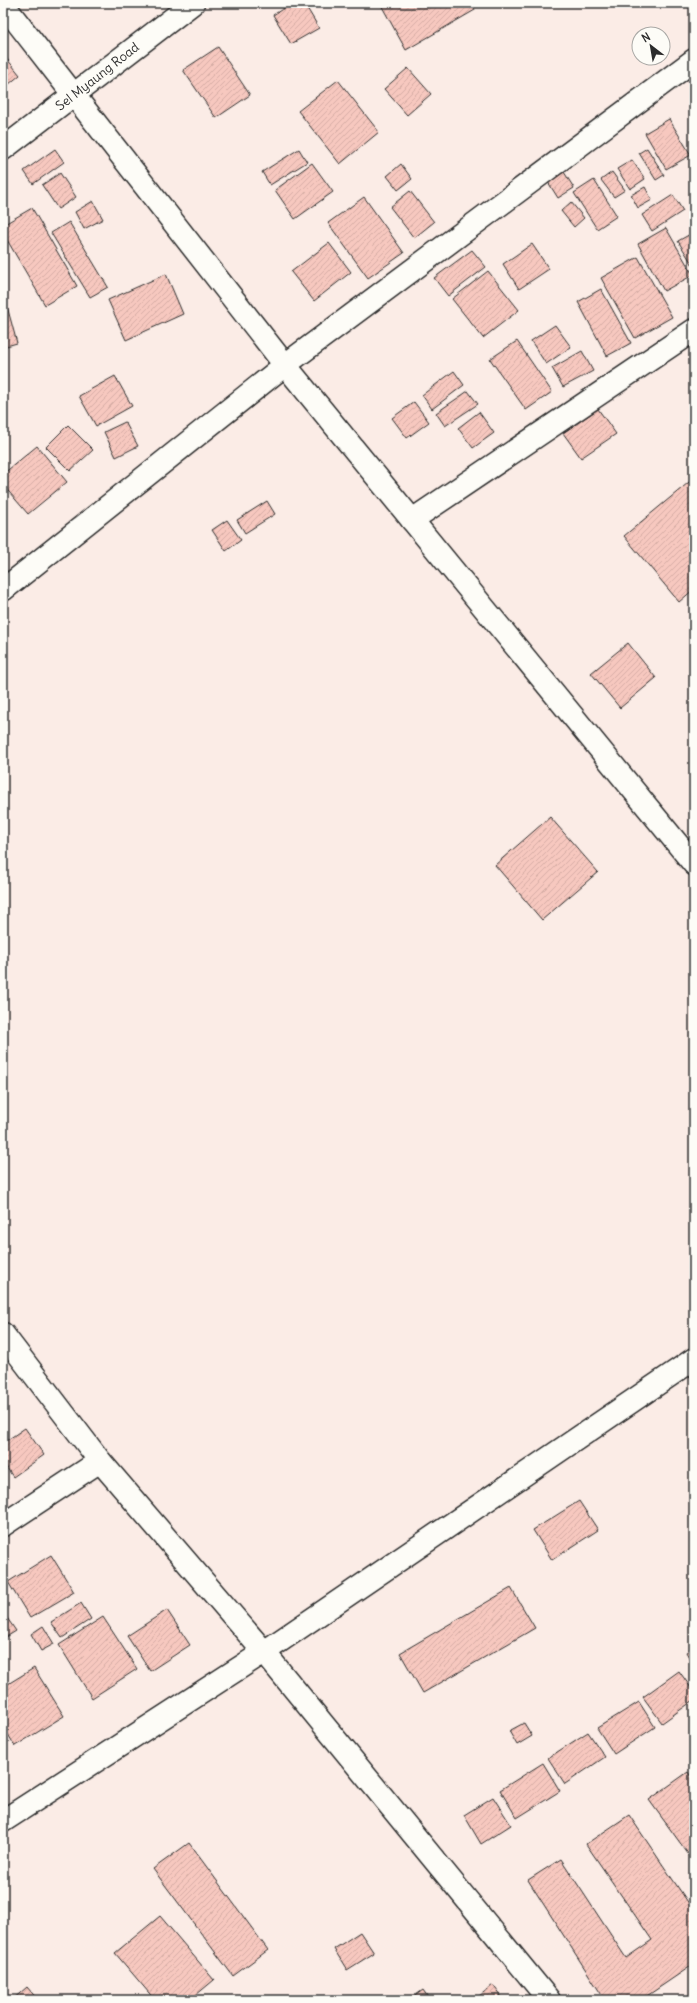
<svg xmlns="http://www.w3.org/2000/svg" width="697" height="2003" viewBox="0 0 697 2003" font-family="Delius,sans-serif">
<defs>
<pattern id="building-hatch" width="6" height="6" patternUnits="userSpaceOnUse"><rect width="6" height="6" fill="#f7c8bf"/><path d="M-1 1l2-2M0 6l6-6M5 7l2-2" fill="none" stroke="#d4aca4"/></pattern>
</defs>
<rect width="100%" height="100%" fill="#fbece6"/>
<filter id="ink" filterUnits="userSpaceOnUse"><feTurbulence type="fractalNoise" baseFrequency=".025" numOctaves="2"/><feDisplacementMap in="SourceGraphic" scale="8" xChannelSelector="R" yChannelSelector="G"/><feConvolveMatrix kernelMatrix="1 2 1 2 8 2 1 2 1" color-interpolation-filters="sRGB"/></filter>
<g filter="url(#ink)">
<g fill="url(#building-hatch)" stroke="#2b2b2b">
<polygon points="292,3 304,3 319,28 291,44 273,15"/>
<polygon points="380,3 471,3 475,10 406,50"/>
<polygon points="218,47 250,95 216,118 183,70"/>
<polygon points="3,54 20,75 3,89"/>
<polygon points="408,68 431,94 407,115 384,89"/>
<polygon points="338,80 379,132 340,164 298,111"/>
<polygon points="669,119 691,155 666,169 645,133"/>
<polygon points="647,148 664,175 656,180 639,153"/>
<polygon points="55,149 64,162 33,184 24,171"/>
<polygon points="299,149 307,162 270,185 262,172"/>
<polygon points="632,160 645,179 630,189 617,169"/>
<polygon points="312,163 333,192 295,219 275,190"/>
<polygon points="401,164 412,179 398,190 387,176"/>
<polygon points="564,172 574,188 558,198 548,182"/>
<polygon points="612,172 625,190 614,197 601,180"/>
<polygon points="60,173 76,197 58,209 42,185"/>
<polygon points="594,180 617,216 597,229 574,193"/>
<polygon points="645,187 652,200 638,208 631,195"/>
<polygon points="410,191 434,222 414,238 390,207"/>
<polygon points="673,195 683,211 652,231 642,215"/>
<polygon points="364,197 404,253 368,278 328,223"/>
<polygon points="93,201 103,219 84,229 75,212"/>
<polygon points="571,202 584,218 574,227 561,211"/>
<polygon points="32,208 77,286 45,305 3,233 3,225"/>
<polygon points="69,222 108,287 90,297 51,233"/>
<polygon points="666,228 693,275 664,291 638,244"/>
<polygon points="694,232 694,267 678,241"/>
<polygon points="329,243 351,272 314,301 291,272"/>
<polygon points="532,244 549,269 519,289 503,264"/>
<polygon points="472,250 486,267 448,296 434,278"/>
<polygon points="638,257 672,317 635,338 601,278"/>
<polygon points="488,271 519,310 483,338 452,299"/>
<polygon points="166,274 183,314 126,340 108,300"/>
<polygon points="601,289 631,343 607,356 578,302"/>
<polygon points="5,299 17,343 3,347 3,300"/>
<polygon points="555,325 571,347 546,364 531,341"/>
<polygon points="517,341 552,392 526,410 490,359"/>
<polygon points="582,351 593,371 563,387 552,368"/>
<polygon points="454,371 464,385 432,409 422,395"/>
<polygon points="115,376 132,406 96,426 79,396"/>
<polygon points="468,391 478,404 445,426 436,413"/>
<polygon points="414,402 429,422 407,438 392,418"/>
<polygon points="598,409 616,434 581,458 563,433"/>
<polygon points="479,412 494,433 473,448 458,428"/>
<polygon points="125,422 138,446 116,457 104,432"/>
<polygon points="68,425 93,450 70,471 46,447"/>
<polygon points="37,446 67,482 28,514 3,485 3,474"/>
<polygon points="694,478 694,589 679,602 624,536"/>
<polygon points="267,501 275,514 245,533 237,520"/>
<polygon points="227,520 241,540 226,551 212,530"/>
<polygon points="628,643 656,678 620,708 591,673"/>
<polygon points="550,817 598,872 542,920 495,865"/>
<polygon points="25,1428 44,1455 13,1477 3,1462 3,1443"/>
<polygon points="579,1501 598,1530 552,1560 533,1530"/>
<polygon points="51,1555 74,1592 30,1618 8,1582"/>
<polygon points="511,1588 535,1628 423,1693 400,1653"/>
<polygon points="81,1603 91,1619 62,1638 51,1622"/>
<polygon points="167,1610 190,1645 150,1671 127,1636"/>
<polygon points="3,1612 16,1631 3,1639"/>
<polygon points="103,1617 137,1669 92,1698 59,1645"/>
<polygon points="43,1626 54,1644 41,1651 31,1634"/>
<polygon points="694,1647 694,1666 686,1652"/>
<polygon points="34,1668 64,1716 15,1746 3,1726 3,1687"/>
<polygon points="679,1671 694,1692 694,1700 662,1723 643,1697"/>
<polygon points="639,1702 655,1727 614,1754 597,1728"/>
<polygon points="524,1723 532,1736 517,1745 509,1731"/>
<polygon points="588,1732 605,1757 565,1784 548,1758"/>
<polygon points="543,1763 560,1791 517,1818 500,1790"/>
<polygon points="688,1772 694,1781 694,1862 649,1800"/>
<polygon points="493,1797 511,1825 481,1844 464,1815"/>
<polygon points="629,1815 694,1911 694,1964 641,2000 605,2000 528,1880 561,1859 626,1958 652,1940 586,1844"/>
<polygon points="189,1843 268,1950 233,1976 153,1869"/>
<polygon points="160,1916 214,1980 190,2000 155,2000 115,1953"/>
<polygon points="360,1932 374,1953 347,1970 334,1949"/>
<polygon points="493,1985 504,2000 474,2000"/>
<polygon points="27,1987 38,2000 12,2000"/>
<polygon points="423,1990 430,2000 409,2000"/>
<polygon points="363,1996 366,2000 357,2000"/>
</g>
<g fill="none" stroke-linecap="round" stroke-linejoin="round">
<defs>
<g id="minor">
<polyline points="73,94 285,365 694,864"/>
<polyline points="412,520 694,330"/>
<polyline points="3,590 285,365 694,60"/>
<polyline points="3,1334 100,1461 264,1652 549,2000"/>
<polyline points="3,1525 100,1461"/>
<polyline points="3,1821 264,1652 694,1359"/>
</g>
<polyline id="tertiary" points="3,4 73,94"/>
<polyline id="secondary" points="3,149 193,3"/>
</defs>
<use href="#minor" stroke="#2b2b2b" stroke-width="25"/>
<use href="#tertiary" stroke="#2b2b2b" stroke-width="25"/>
<use href="#secondary" stroke="#2b2b2b" stroke-width="25"/>
<use href="#minor" stroke="#fdfcf7" stroke-width="22"/>
<use href="#tertiary" stroke="#fdfcf7" stroke-width="22"/>
<use href="#secondary" stroke="#fdfcf7" stroke-width="22"/>
</g>
</g>
<g text-anchor="middle" stroke-width="3.5" stroke-linejoin="round" paint-order="stroke">
<g font-size="13" fill="#2b2b2b" stroke="#fdfcf7">
<text transform="translate(97 76) rotate(-38)" y="5">Sel Myaung Road</text>
</g>
</g>
<rect width="697" height="2003" fill="none" stroke="#fdfcf7" stroke-width="16"/>
<rect x="8" y="8" width="681" height="1987" fill="none" stroke="#2b2b2b" stroke-width="1.5" filter="url(#ink)"/>
<g transform="translate(651 46) rotate(329)"><circle r="19" fill="#fdfcf7" stroke="#a9a8a5"/>
<path d="M0-3L7 15L0 10L-7 15Z" fill="#2b2b2b"/>
<text y="-6" font-size="11" font-weight="bold" text-anchor="middle" fill="#2b2b2b">N</text>
</g>
</svg>
